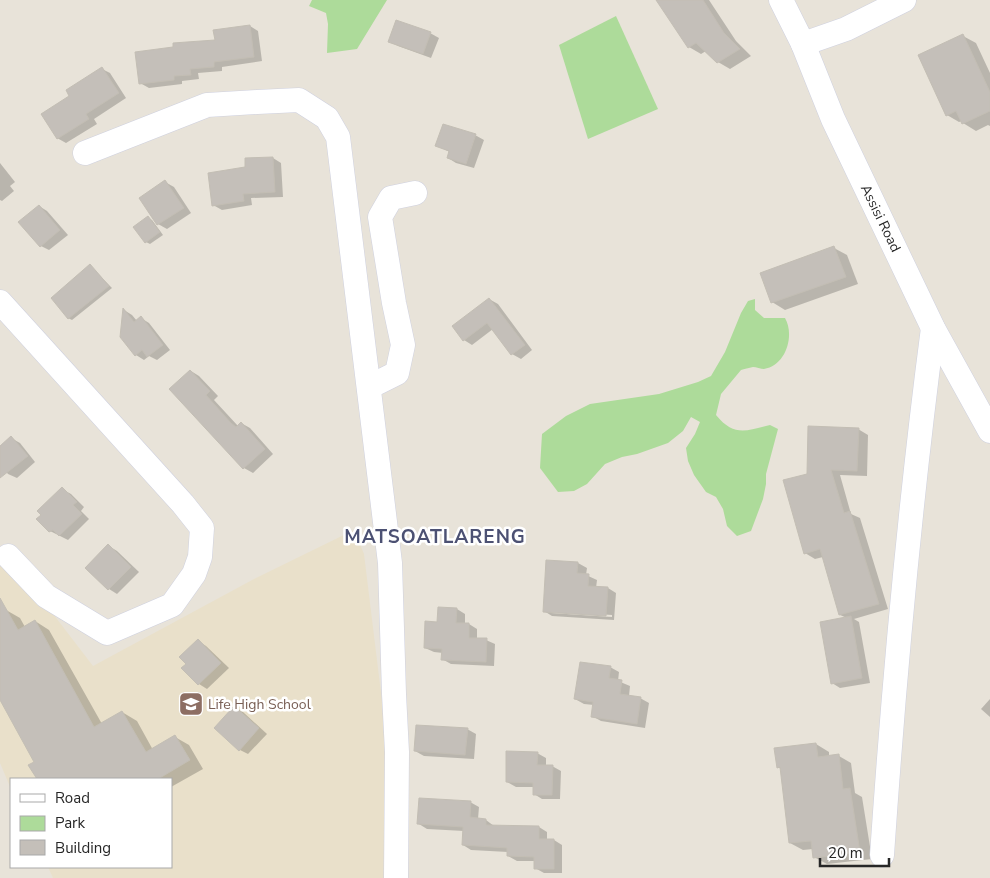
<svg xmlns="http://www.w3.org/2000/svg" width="990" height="878" viewBox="0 0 990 878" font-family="'Nunito Sans',sans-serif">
<rect width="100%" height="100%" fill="#e8e3d9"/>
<polygon fill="#e9e0ca" points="354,530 364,554 387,742 385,878 53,878 48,867 171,867 171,779 11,779 11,789 0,763 0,557 47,606 93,666 254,579"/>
<g fill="#addb9a">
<polygon points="312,0 391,0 387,0 357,49 327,53 328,24 326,13 309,6"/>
<polygon points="616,16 658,109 588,139 559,45"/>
<path d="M755,299V310L764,318H785C795,335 786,366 764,369C761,369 756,367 753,367C749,368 744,369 741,370L721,394L716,415C734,437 746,431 770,425L778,429L766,474V484L763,499L751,531L737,536L727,526L723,509L716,497L706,492L694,475L688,461L686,448L695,434L700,422L691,417L683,431L668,443L637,454L622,457L605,464L587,484L574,491L558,492L540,468L542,434L566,416L590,404L659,394L698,382L711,376L725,352L741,313L748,301Z"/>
</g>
<g fill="#0003" fill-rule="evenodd">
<polygon points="658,0 709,0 736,41 751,56 730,69 718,62 706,51 701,54 689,47"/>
<polygon points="250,26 258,31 262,61 222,67 222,71 198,73 199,79 182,81 182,84 149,88 140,83"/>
<polygon points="430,33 439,38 431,58 398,46 389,41"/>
<polygon points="963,36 976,43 990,73 990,126 988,125 976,131 963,123 962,121 959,122 947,115"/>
<polygon points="102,69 110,73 126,98 94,119 97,124 66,143 57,138 71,96"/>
<polygon points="475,135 484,140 474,168 456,163 448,158 450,152 437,146"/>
<polygon points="273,158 281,163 283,197 251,198 252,205 222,210 213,205 247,169"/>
<polygon points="0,163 15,182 10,186 14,191 2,201 0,200"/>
<polygon points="165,182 174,187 191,213 167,229 158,224 141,198"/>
<polygon points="39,206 47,211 68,235 49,250 41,246"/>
<polygon points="148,218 152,220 163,235 150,244 146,242"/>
<polygon points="834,248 847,255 858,284 785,310 772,302"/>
<polygon points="90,266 112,288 72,320 68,318"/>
<polygon points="489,299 498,304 532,350 521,359 512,354 493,329 472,345 464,340"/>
<polygon points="124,310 132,315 137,321 141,318 149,323 170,350 157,360 149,356 144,360 136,355"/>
<polygon points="191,371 199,376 218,396 214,400 238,426 241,423 250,428 273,454 253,473 244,468"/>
<polygon points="858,429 868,435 867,476 840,475 851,514 860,518 888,609 854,619 859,622 870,683 840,688 832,683 847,618 840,615 823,557 815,559 805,553 808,474"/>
<polygon points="11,438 20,443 35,462 17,478 8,474 0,465 0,448"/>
<polygon points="62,489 71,494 84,507 81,511 89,519 68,540 50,531"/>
<polygon points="109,546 117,551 139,572 117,594 109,589"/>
<path d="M547,561L578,563L587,568L586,575L597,580L596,588H608L616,593L614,620L552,616L544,611ZM551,611L612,615V617L551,613Z"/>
<polygon points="457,609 465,614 465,624 469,624 477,629 477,639 486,640 495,644 494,666 451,664 442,659 443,653 434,652 425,648 438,623"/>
<polygon points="6,610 20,618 25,627 35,621 49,630 102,724 122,712 137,721 153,750 175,737 189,745 203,769 171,787 171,779 38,779 30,766 36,762 0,697 0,613"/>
<polygon points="198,641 206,646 229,668 207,689 199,684 188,664"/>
<polygon points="610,667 619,672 618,681 630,686 629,696 640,698 649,703 645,728 601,721 592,716 594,705 584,704 575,699"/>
<polygon points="990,699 990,717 981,709"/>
<polygon points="235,707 243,712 267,734 248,754 240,750"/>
<polygon points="467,729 476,734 474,759 424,756 415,751"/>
<polygon points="816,744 829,752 829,757 839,756 851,763 855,793 862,797 872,859 827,864 814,857 813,849 803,850 790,843 781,769 778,767"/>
<polygon points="537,753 546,758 546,766 552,766 561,771 560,799 542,799 534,794 534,787 516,787 507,782"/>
<polygon points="470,802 479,807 478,819 486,820 494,826 539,827 547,832 547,840 554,840 562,845 562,873 544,873 535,868 535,861 517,861 508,856 508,852 471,850 463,845 464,831 427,829 419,824"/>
</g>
<g fill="#c4bfb9" stroke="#c3beb4">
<polygon points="656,0 703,0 724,33 740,49 717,63 696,43 688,48"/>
<polygon points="396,20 431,32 423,54 388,42"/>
<polygon points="250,25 254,57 214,62 214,67 190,69 191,75 174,76 174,80 139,84 135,52 173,47 173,43 215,40 213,30"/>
<polygon points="963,34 990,92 990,111 962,124 956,111 946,116 918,55"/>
<polygon points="102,67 119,93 86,114 89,119 57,139 41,114 69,96 66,90"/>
<polygon points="443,124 476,134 466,164 447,158 449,151 435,146"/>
<polygon points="273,157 275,192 243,194 244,201 212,206 208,173 245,167 245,158"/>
<polygon points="165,180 184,208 157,225 139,198"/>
<polygon points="39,205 60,230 40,247 18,222"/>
<polygon points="148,216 160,232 145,243 133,227"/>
<polygon points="834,246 846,277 771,303 760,273"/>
<polygon points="90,264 109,286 68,319 51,298"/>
<polygon points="489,298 525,345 511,355 487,323 463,341 452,326"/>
<polygon points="123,308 134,322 141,316 163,345 147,357 142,350 135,356 120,337"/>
<polygon points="190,370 210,391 206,395 231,423 236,427 241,422 265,449 243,469 169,389"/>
<polygon points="808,426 859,428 857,471 831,470 844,513 850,511 879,604 839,615 820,549 804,554 783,480 807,474"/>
<polygon points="11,436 28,456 0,478 0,446"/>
<polygon points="62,487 77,502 73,505 82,514 59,536 53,530 49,532 36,519 41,515 37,511"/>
<polygon points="108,544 131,567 108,590 85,568"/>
<polygon points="546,560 578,562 577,573 589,574 588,586 608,587 606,616 543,612"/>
<polygon points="0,598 18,630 35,620 94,727 122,711 146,752 175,735 190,760 158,779 37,779 28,765 34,762 0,700"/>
<polygon points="438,607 457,608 456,623 469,623 469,638 487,638 486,662 441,660 442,649 424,648 425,621 437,622"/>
<polygon points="851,616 862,678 831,684 820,622"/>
<polygon points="198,639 221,663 198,685 181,668 186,664 179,657"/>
<polygon points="580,662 611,666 609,678 622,680 620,694 641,697 637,724 591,717 593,702 574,699"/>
<polygon points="234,706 259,728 239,751 214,728"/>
<polygon points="416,725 468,728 465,755 414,751"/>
<polygon points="816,743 818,757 839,754 843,789 850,788 860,852 813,858 811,841 789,843 780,767 777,768 774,748"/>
<polygon points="506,751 538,752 537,765 553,765 552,795 533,795 533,783 506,782"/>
<polygon points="419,798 471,801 470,817 486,819 486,825 539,826 539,839 554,839 554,869 534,869 534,857 507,856 507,848 462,845 463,827 417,824"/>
</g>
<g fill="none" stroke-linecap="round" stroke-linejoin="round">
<defs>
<g id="minor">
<polyline points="781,0 803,44 833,119 933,328 990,431"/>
<polyline points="803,44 846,29 904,0"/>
<polyline points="85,153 207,105 257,102 299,100 327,118 338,137 390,563 394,694 397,752 396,878"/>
<polyline points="0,302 183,504 202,528 200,557 194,574 172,605 107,633 46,596 8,556"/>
<polyline points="369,387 397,373 403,345 394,303 380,217 391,198 415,193"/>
<path d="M882,855C894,679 910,503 933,328"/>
</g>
</defs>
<use href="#minor" stroke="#cfd1df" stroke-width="25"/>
<use href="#minor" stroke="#fff" stroke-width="24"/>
</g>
<defs>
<symbol id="school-square" viewBox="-11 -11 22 22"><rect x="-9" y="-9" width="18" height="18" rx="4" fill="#8d6e63" stroke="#fff"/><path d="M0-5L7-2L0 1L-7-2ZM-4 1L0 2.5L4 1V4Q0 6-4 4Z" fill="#fff"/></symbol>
</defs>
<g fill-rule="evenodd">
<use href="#school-square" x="177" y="690" width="28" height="28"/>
</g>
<g text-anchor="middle" stroke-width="5" stroke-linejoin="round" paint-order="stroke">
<g font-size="14" fill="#272727" stroke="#fff">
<text transform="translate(881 218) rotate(64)" y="5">Assisi Road</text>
</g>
<g font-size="14" fill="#785e54" stroke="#fff" text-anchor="start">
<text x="208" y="709">Life High School</text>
</g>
<g font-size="19" font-weight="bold" letter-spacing="1" fill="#4c5173" stroke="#fff">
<text x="435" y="543">MATSOATLARENG</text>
</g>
</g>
<rect x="10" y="778" width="162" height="90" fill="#ffffff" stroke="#a9a9a9"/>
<rect x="20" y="794" width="25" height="8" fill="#ffffff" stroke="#a9a9a9"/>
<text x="55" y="803" font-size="15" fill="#272727">Road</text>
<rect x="20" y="816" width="25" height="15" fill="#addb9a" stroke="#a9a9a9"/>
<text x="55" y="828" font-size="15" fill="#272727">Park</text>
<rect x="20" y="840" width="25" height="15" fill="#c4bfb9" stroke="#a9a9a9"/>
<text x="55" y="853" font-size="15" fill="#272727">Building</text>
<path d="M820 858v8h69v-8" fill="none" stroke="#272727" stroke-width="2.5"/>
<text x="828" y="858" font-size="15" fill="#272727" stroke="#ffffff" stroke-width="4" paint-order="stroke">20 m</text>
</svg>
